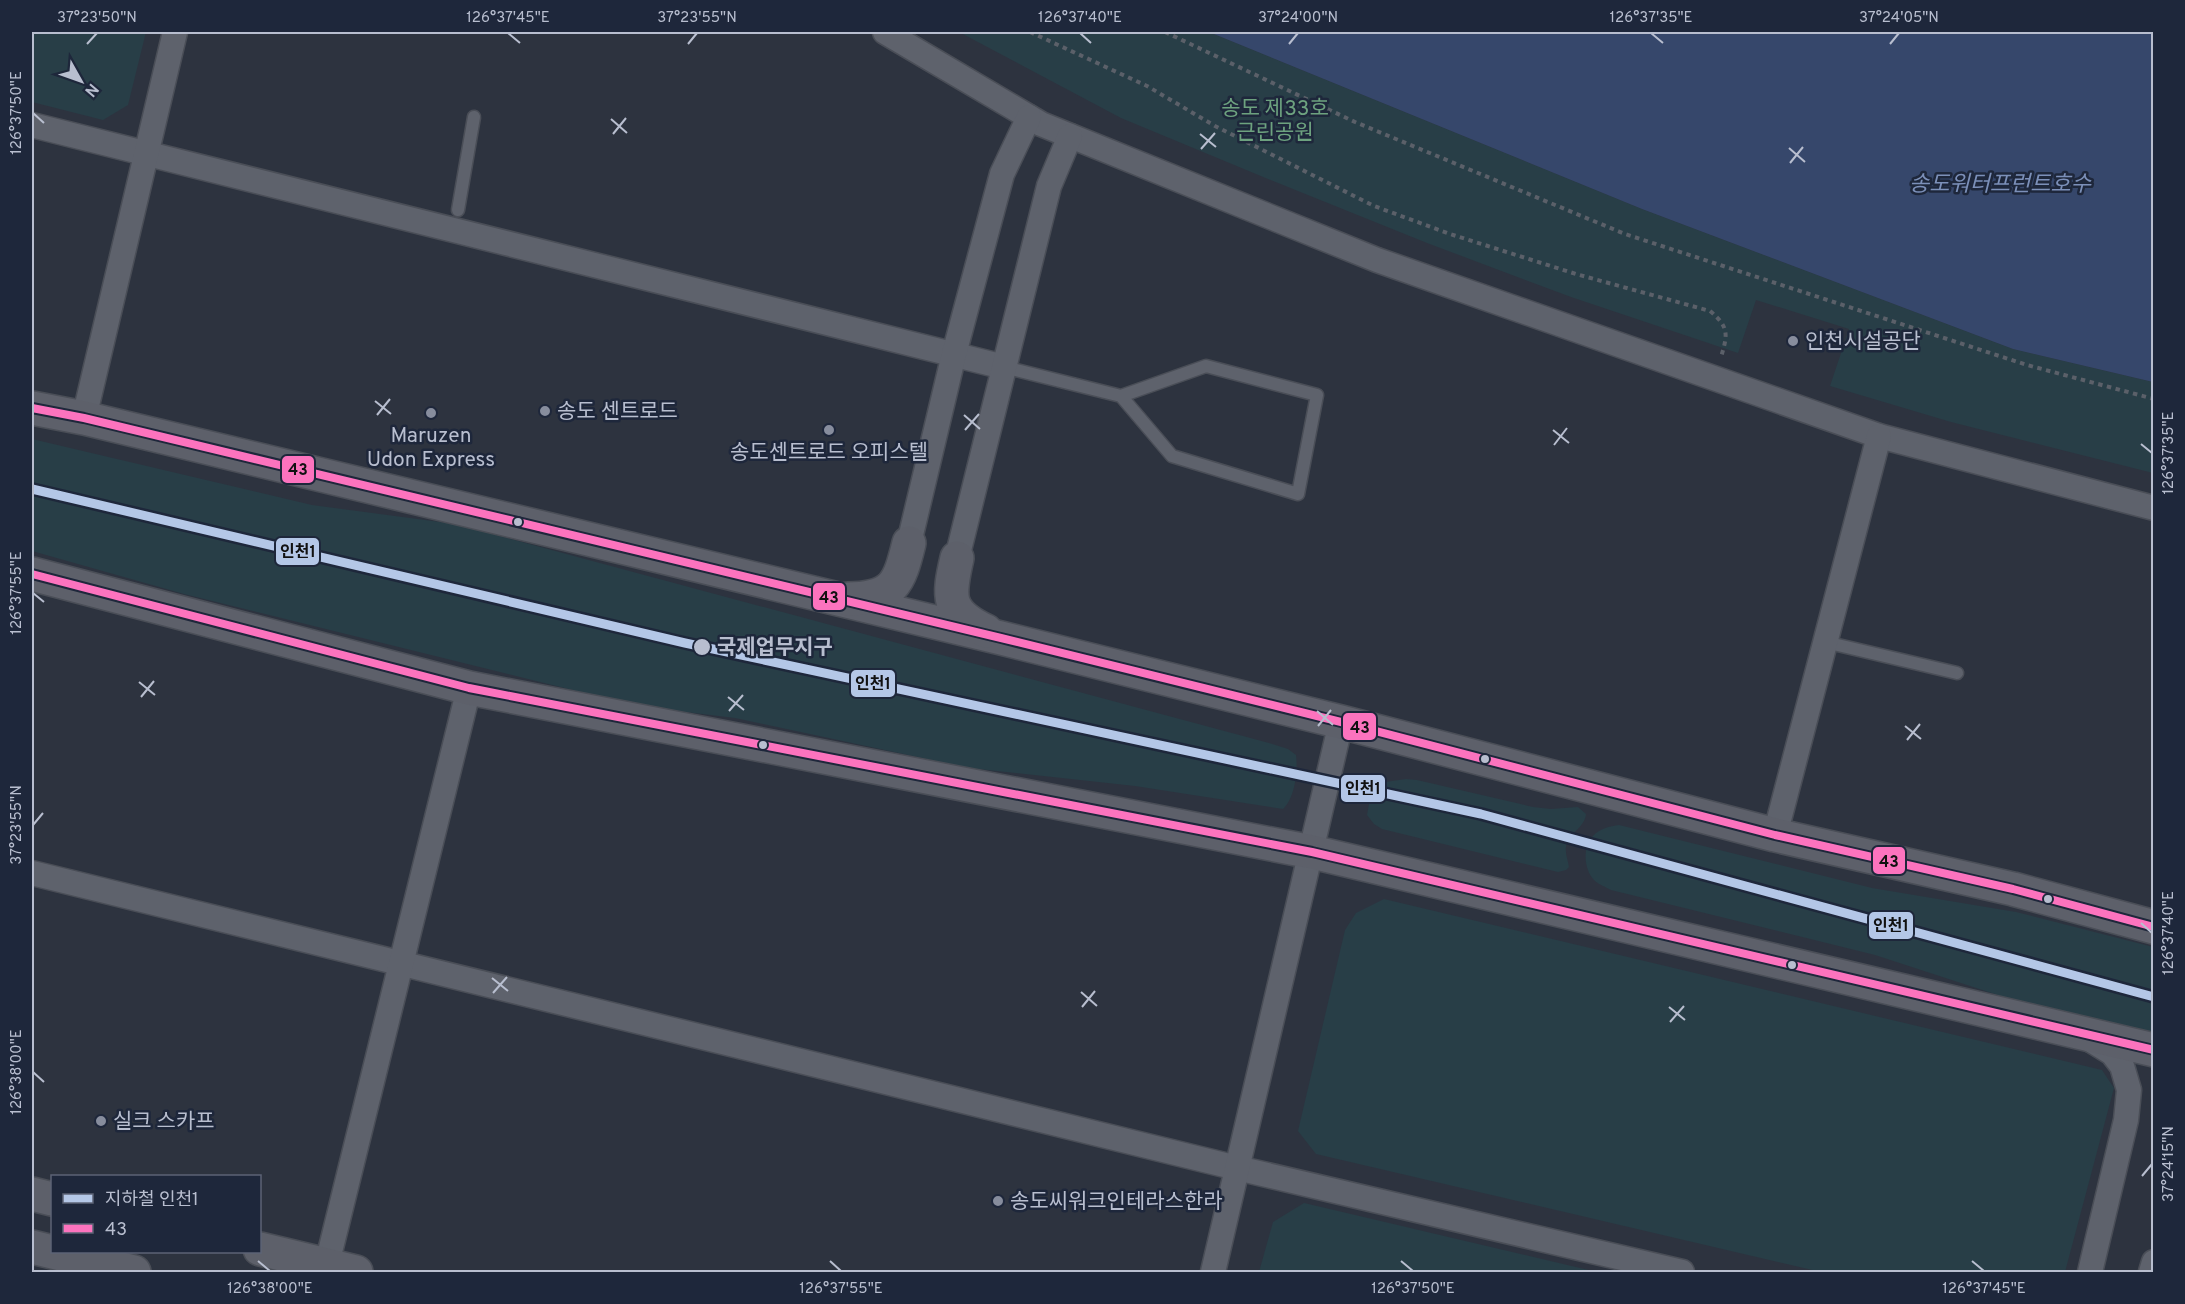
<svg xmlns="http://www.w3.org/2000/svg" width="2185" height="1304" viewBox="0 0 2185 1304" font-family="Overpass,'Noto Sans KR',sans-serif">
<rect width="100%" height="100%" fill="#2d333f"/>
<g fill="#283e47">
<polygon points="32,32 146,32 128,105 103,120 32,102"/>
<polygon points="959,32 1209,32 1642,209 2013,349 2153,382 2153,473 1951,422 1830,386 1849,329 1756,300 1738,353 1571,297 1427,243 1268,179 1121,118"/>
<path d="M32,439L312,505L455,524L1269,743L1288,749L1296,755C1298,771 1295,798 1283,809L1135,786L969,768L735,718L637,706L184,594L32,551Z"/>
<path d="M1406,779L1417,780L1533,807L1551,809L1578,807L1586,814C1585,828 1568,833 1566,847C1565,854 1568,860 1569,867L1566,870L1558,872L1382,829L1374,824L1367,815L1371,793L1385,782Z"/>
<path d="M1619,825L1872,888L2016,912L2153,947V1033L2007,998L1875,955L1611,890C1606,887 1599,885 1594,880C1584,869 1582,848 1593,836C1599,829 1610,826 1619,825Z"/>
<polygon points="1384,899 2102,1070 2114,1088 2065,1272 1821,1272 1316,1154 1298,1131 1345,930 1356,913"/>
<polygon points="1304,1203 1597,1272 1259,1272 1273,1222"/>
</g>
<polygon fill="#36476b" points="1209,32 2153,32 2153,382 2013,349 1642,209"/>
<g fill="none" stroke-linecap="round" stroke-linejoin="round">
<defs>
<g id="lane">
<polyline points="458,210 474,117"/>
<polyline points="1004,367 1121,396 1172,456 1298,494 1317,395 1206,366 1121,396"/>
<polyline points="1825,642 1957,673"/>
</g>
<g id="street">
<polyline points="885,32 1041,124 1377,260 1879,436 2154,508"/>
<polyline points="32,125 1004,367"/>
<polyline points="84,418 175,32"/>
<polyline points="909,543 954,354 1002,174 1029,117"/>
<polyline points="957,558 1049,186 1070,136"/>
<polyline points="1775,835 1879,436"/>
<polyline points="32,873 1237,1168 1682,1272"/>
<polyline points="325,1272 469,688"/>
<polyline points="1213,1272 1341,722"/>
<polyline points="2090,1272 2126,1120 2129,1090 2122,1066 2112,1053 2091,1040"/>
<polyline points="2151,1272 2154,1262"/>
</g>
<g id="secondary">
<polyline points="32,408 84,418 1001,638 1341,722 1775,835 2013,889 2154,927"/>
<path d="M957,558C948,597 946,612 986,631"/>
<polyline points="32,574 469,688 1312,852 2154,1050"/>
<path d="M848,599C894,598 899,584 909,543"/>
<polyline points="32,1194 52,1199"/>
<polyline points="32,1247 134,1272"/>
<polyline points="260,1249 356,1272"/>
</g>
</defs>
<use href="#lane" stroke="#4a4e57" stroke-width="15"/>
<use href="#street" stroke="#4a4e57" stroke-width="27"/>
<use href="#secondary" stroke="#4a4e57" stroke-width="36"/>
<g stroke="#5b6069" stroke-width="4" stroke-dasharray="4.5 4.5" stroke-linecap="butt">
<path d="M1030,32L1147,86L1215,126L1374,206L1450,234L1576,274L1710,311C1729,327 1728,334 1721,357"/>
<polyline points="1165,32 1355,122 1625,234 2027,365 2154,399"/>
</g>
<use href="#lane" stroke="#5e626c" stroke-width="12"/>
<use href="#street" stroke="#5e626c" stroke-width="24"/>
<use href="#secondary" stroke="#5d606a" stroke-width="33"/>
<defs>
<g id="bus-1">
<polyline points="32,408 84,418 1001,638 1341,722 1775,835 2013,889 2154,927"/>
<polyline points="32,574 469,688 1312,852 2154,1050"/>
</g>
</defs>
<use href="#bus-1" stroke="#1e273b" stroke-width="12"/>
<use href="#bus-1" stroke="#fc73be" stroke-width="8"/>
<defs>
<polyline id="metro-1" points="32,489 685,643 1481,814 2154,997"/>
</defs>
<use href="#metro-1" stroke="#1e273b" stroke-width="14"/>
<use href="#metro-1" stroke="#b4c7e7" stroke-width="9"/>
</g>
<path fill="none" stroke="#b8becf" stroke-width="2" d="M508,33L520,43M1080,33L1091,43M1651,33L1663,43M87,44L97,33M688,44L697,33M1289,44L1298,33M1890,44L1899,33M33,113L44,123M611,119L627,133M613,134L626,118M1200,134L1216,147M1789,148L1805,162M1201,149L1215,133M1790,163L1803,147M375,401L391,414M377,415L390,399M964,415L980,429M965,430L979,414M1553,430L1569,443M2141,444L2152,453M1554,445L1567,428M33,593L44,602M139,682L155,695M141,697L154,681M728,697L744,710M729,711L743,695M1317,711L1333,725M1318,726L1331,710M1905,726L1921,739M1907,740L1920,724M33,825L43,813M2141,923L2152,933M492,978L508,991M1081,992L1097,1006M493,993L507,977M1082,1007L1095,991M1669,1007L1685,1020M1670,1022L1684,1006M33,1072L44,1082M2142,1176L2152,1164M258,1261L270,1271M830,1261L841,1271M1401,1261L1413,1271M1972,1261L1984,1271"/>
<g fill="#878d9d" stroke="#1e273b" stroke-width="2">
<circle cx="1793" cy="341" r="6"/>
<circle cx="545" cy="411" r="6"/>
<circle cx="431" cy="413" r="6"/>
<circle cx="829" cy="430" r="6"/>
<circle cx="101" cy="1121" r="6"/>
<circle cx="998" cy="1201" r="6"/>
</g>
<g fill="#b8becf" stroke="#1e273b" stroke-width="2">
<circle cx="518" cy="522" r="5"/>
<circle cx="702" cy="647" r="9"/>
<circle cx="763" cy="745" r="5"/>
<circle cx="1485" cy="759" r="5"/>
<circle cx="2048" cy="899" r="5"/>
<circle cx="1792" cy="965" r="5"/>
</g>
<g text-anchor="middle" stroke-width="5" stroke-linejoin="round" paint-order="stroke">
<g font-size="21" fill="#6da27f" stroke="#1e273b">
<text x="1275" y="115">송도 제33호<tspan x="1275" dy="24">근린공원</tspan></text>
</g>
<g font-size="21" fill="#b8becf" stroke="#1e273b" text-anchor="start">
<text x="1805" y="348">인천시설공단</text>
<text x="557" y="418">송도 센트로드</text>
<text x="431" y="442" text-anchor="middle">Maruzen<tspan x="431" dy="24">Udon Express</tspan></text>
<text x="829" y="459" text-anchor="middle">송도센트로드 오피스텔</text>
<text x="113" y="1128">실크 스카프</text>
<text x="1010" y="1208">송도씨워크인테라스한라</text>
</g>
<g font-size="21" font-weight="bold" fill="#b8becf" stroke="#1e273b" text-anchor="start">
<text x="717" y="654">국제업무지구</text>
</g>
<g font-size="22" font-style="italic" fill="#7c90b9" stroke="#1e273b">
<text x="2000" y="191">송도워터프런트호수</text>
</g>
</g>
<g stroke="#1e273b" stroke-width="2">
<rect x="281" y="455" width="34" height="29" rx="6" fill="#fc73be"/>
<rect x="275" y="537" width="45" height="29" rx="6" fill="#b4c7e7"/>
<rect x="812" y="582" width="34" height="29" rx="6" fill="#fc73be"/>
<rect x="850" y="669" width="46" height="29" rx="6" fill="#b4c7e7"/>
<rect x="1342" y="712" width="35" height="29" rx="6" fill="#fc73be"/>
<rect x="1340" y="774" width="46" height="29" rx="6" fill="#b4c7e7"/>
<rect x="1872" y="846" width="34" height="29" rx="6" fill="#fc73be"/>
<rect x="1868" y="911" width="46" height="29" rx="6" fill="#b4c7e7"/>
</g>
<g font-size="16" text-anchor="middle" font-weight="bold" fill="#111">
<text x="298" y="475">43</text>
<text x="298" y="557">인천1</text>
<text x="829" y="603">43</text>
<text x="873" y="689">인천1</text>
<text x="1360" y="733">43</text>
<text x="1363" y="794">인천1</text>
<text x="1889" y="867">43</text>
<text x="1891" y="931">인천1</text>
</g>
<rect width="2185" height="1304" fill="none" stroke="#1e273b" stroke-width="66"/>
<rect x="51" y="1175" width="210" height="78" fill="#1e273b" stroke="#5c6376" stroke-width="1.5"/>
<rect x="63" y="1194" width="30" height="9" fill="#b4c7e7" stroke="#5c6376" stroke-width="1.5"/>
<text x="105" y="1205" font-size="18" fill="#b8becf">지하철 인천1</text>
<rect x="63" y="1224" width="30" height="9" fill="#fc73be" stroke="#5c6376" stroke-width="1.5"/>
<text x="105" y="1235" font-size="18" fill="#b8becf">43</text>
<g transform="translate(81 81) rotate(130)" stroke="#1e273b" stroke-width="4.5" paint-order="stroke">
<path d="M0-4.5L10 22L0 15L-10 22Z" fill="#b8becf"/>
<text y="-9" font-size="16" font-weight="bold" text-anchor="middle" fill="#b8becf">N</text>
</g>
<rect x="33" y="33" width="2119" height="1238" fill="none" stroke="#b8becf" stroke-width="2"/>
<g font-size="15" text-anchor="middle" fill="#b8becf">
<text x="97" y="22">37°23'50"N</text>
<text x="508" y="22">126°37'45"E</text>
<text x="697" y="22">37°23'55"N</text>
<text x="1080" y="22">126°37'40"E</text>
<text x="1298" y="22">37°24'00"N</text>
<text x="1651" y="22">126°37'35"E</text>
<text x="1899" y="22">37°24'05"N</text>
<text transform="translate(16 113) rotate(-90)" y="5">126°37'50"E</text>
<text transform="translate(2168 453) rotate(-90)" y="5">126°37'35"E</text>
<text transform="translate(16 593) rotate(-90)" y="5">126°37'55"E</text>
<text transform="translate(16 825) rotate(-90)" y="5">37°23'55"N</text>
<text transform="translate(2168 933) rotate(-90)" y="5">126°37'40"E</text>
<text transform="translate(16 1072) rotate(-90)" y="5">126°38'00"E</text>
<text transform="translate(2168 1164) rotate(-90)" y="5">37°24'15"N</text>
<text x="270" y="1293">126°38'00"E</text>
<text x="841" y="1293">126°37'55"E</text>
<text x="1413" y="1293">126°37'50"E</text>
<text x="1984" y="1293">126°37'45"E</text>
</g>
</svg>
